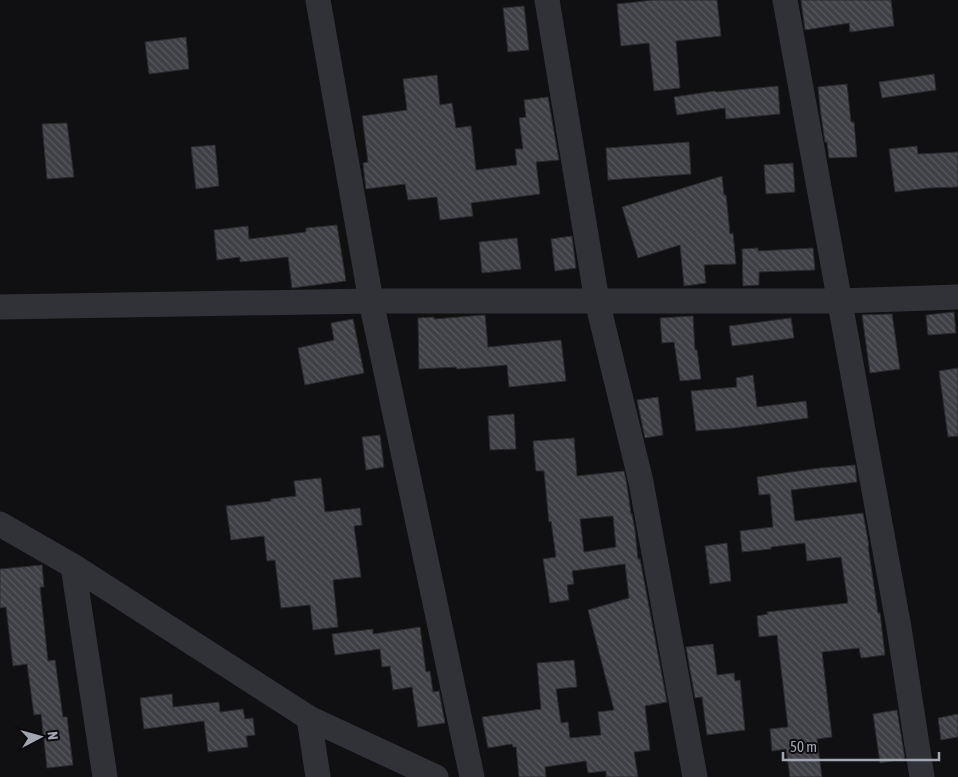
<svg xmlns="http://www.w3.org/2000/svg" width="958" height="777" viewBox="0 0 958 777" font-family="'Asap Condensed',sans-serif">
<defs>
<pattern id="building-back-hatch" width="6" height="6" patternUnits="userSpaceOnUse" patternTransform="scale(1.25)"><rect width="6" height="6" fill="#3f4045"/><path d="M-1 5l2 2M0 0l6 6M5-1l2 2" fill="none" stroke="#58595d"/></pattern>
</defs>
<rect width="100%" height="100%" fill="#101012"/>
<g fill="url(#building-back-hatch)" stroke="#2a2a2e" fill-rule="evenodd">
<polygon points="654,0 717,0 721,36 676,41 680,88 654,91 649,43 621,46 617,4"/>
<polygon points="801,0 891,0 894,26 850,32 849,23 805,30"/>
<polygon points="524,6 529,50 508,52 503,8"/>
<polygon points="186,37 189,69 149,74 145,42"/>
<polygon points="934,74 936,90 882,98 879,82"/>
<polygon points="437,75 440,105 452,103 456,128 471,126 476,170 517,165 515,149 523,149 519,118 526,117 524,100 548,97 559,160 536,162 540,194 471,203 473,216 440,220 437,197 408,200 405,184 366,189 363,163 368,162 362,116 407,110 403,79"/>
<polygon points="847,84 851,122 854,122 857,157 829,158 827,142 825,142 821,115 818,87"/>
<polygon points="778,86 780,114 726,119 725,108 677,115 674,97 715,91 716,92"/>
<polygon points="67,123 74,177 47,179 42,124"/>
<polygon points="689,142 691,174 608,180 606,148"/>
<polygon points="215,145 219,186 196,189 191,147"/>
<polygon points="917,146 918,154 958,152 958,187 929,188 895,192 889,149"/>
<polygon points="793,163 795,192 766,194 764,165"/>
<polygon points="722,176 724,195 726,195 730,234 733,233 736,264 704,265 706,283 684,286 680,245 638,258 622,207"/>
<polygon points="337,225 346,281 292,288 288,257 240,262 240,257 217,260 214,230 248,226 249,239 306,232 306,228"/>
<polygon points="572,236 576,268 555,271 551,239"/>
<polygon points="517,238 521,269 482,273 479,242"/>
<polygon points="758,248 758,251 813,248 815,270 759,272 759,285 743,286 742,249"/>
<polygon points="954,312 956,333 928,335 926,315"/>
<polygon points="892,314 900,369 870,373 862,315"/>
<polygon points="485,315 488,347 561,340 566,381 509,387 507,365 457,369 456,367 419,369 418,318 434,317 434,319"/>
<polygon points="693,316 695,350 697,350 701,379 680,381 674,342 662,343 660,318"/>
<polygon points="791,318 794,338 732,346 729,326"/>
<polygon points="353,319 364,373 305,385 298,348 334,340 331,323"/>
<polygon points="958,368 958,436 948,437 939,371"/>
<polygon points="753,375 757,407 806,401 808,418 734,428 696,431 691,391 737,387 736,378"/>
<polygon points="658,397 663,435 645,438 637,400"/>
<polygon points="514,414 516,449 490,450 488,416"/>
<polygon points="380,435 384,467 366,470 362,437"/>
<path d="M574,438L577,476L624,471L627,485L631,514H632L635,531L638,559H640L667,702L645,706L650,750L634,752L638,777H606V771L588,773L586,761L545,767L546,777H519L516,747H513L512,744L488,748L482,717L541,709L537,663L574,660L577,687L556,689L561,723L568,722L570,738L601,735L598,712L614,710L588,610L629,598L625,564L572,571L574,584L567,585L569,600L550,603L543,559L556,557L551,521L549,522L544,471H536L533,441ZM613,516L616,547L584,552L580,519Z"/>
<polygon points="855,465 857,482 791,490 795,521 863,513 869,546 868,546 878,613 880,613 885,655 861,658 859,648 822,652 832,737 817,739 822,777 790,777 786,749 772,751 770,729 788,727 777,635 759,637 757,616 768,614 767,612 848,603 841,557 807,561 805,543 771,547 771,549 742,552 740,531 773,527 770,494 759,495 757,477 820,468"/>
<polygon points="321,478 325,512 360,508 362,525 354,526 361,577 333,580 338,627 313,630 310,605 281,608 275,560 267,561 264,536 231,540 226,506 271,501 271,499 296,496 294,481"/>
<polygon points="727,543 731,581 710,584 705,546"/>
<polygon points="42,565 44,587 40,587 48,661 55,660 63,717 67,717 73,765 47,768 41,714 34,715 27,664 13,666 6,607 0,608 0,569"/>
<polygon points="420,627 426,672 430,671 433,692 439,691 445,723 418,727 412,687 393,690 390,666 382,667 380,649 335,655 332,634 373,629 373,634"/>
<polygon points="713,644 717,675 734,673 735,681 740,680 745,730 707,735 702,697 695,698 686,647"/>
<polygon points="172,694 173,707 219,702 220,712 243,709 245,719 253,718 255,735 246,736 248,747 208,752 204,721 144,729 140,698"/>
<polygon points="897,710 905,759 880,763 873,714"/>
<polygon points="958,714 958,737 941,740 938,718"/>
</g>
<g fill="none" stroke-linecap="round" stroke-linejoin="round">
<g stroke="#313237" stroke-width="25">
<polyline points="318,0 371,301 472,777"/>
<polyline points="547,0 597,301 641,482 695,777"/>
<polyline points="785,0 899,628 922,777"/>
<polyline points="0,307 371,301 840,301 958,297"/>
<polyline points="0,524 73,566 309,718 436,777"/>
<polyline points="73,566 105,777"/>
<polyline points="309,718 318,777"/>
</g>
</g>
<g transform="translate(40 737) rotate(84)" stroke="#0b0b0d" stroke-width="4" paint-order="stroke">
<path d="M0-4L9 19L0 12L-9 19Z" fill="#a1a6b2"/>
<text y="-8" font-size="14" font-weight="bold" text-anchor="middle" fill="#a1a6b2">N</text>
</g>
<path d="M783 752v8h156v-8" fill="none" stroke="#a1a6b2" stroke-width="2.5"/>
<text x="790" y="752" font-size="15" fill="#a1a6b2" stroke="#0b0b0d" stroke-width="4" paint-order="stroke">50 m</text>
</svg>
